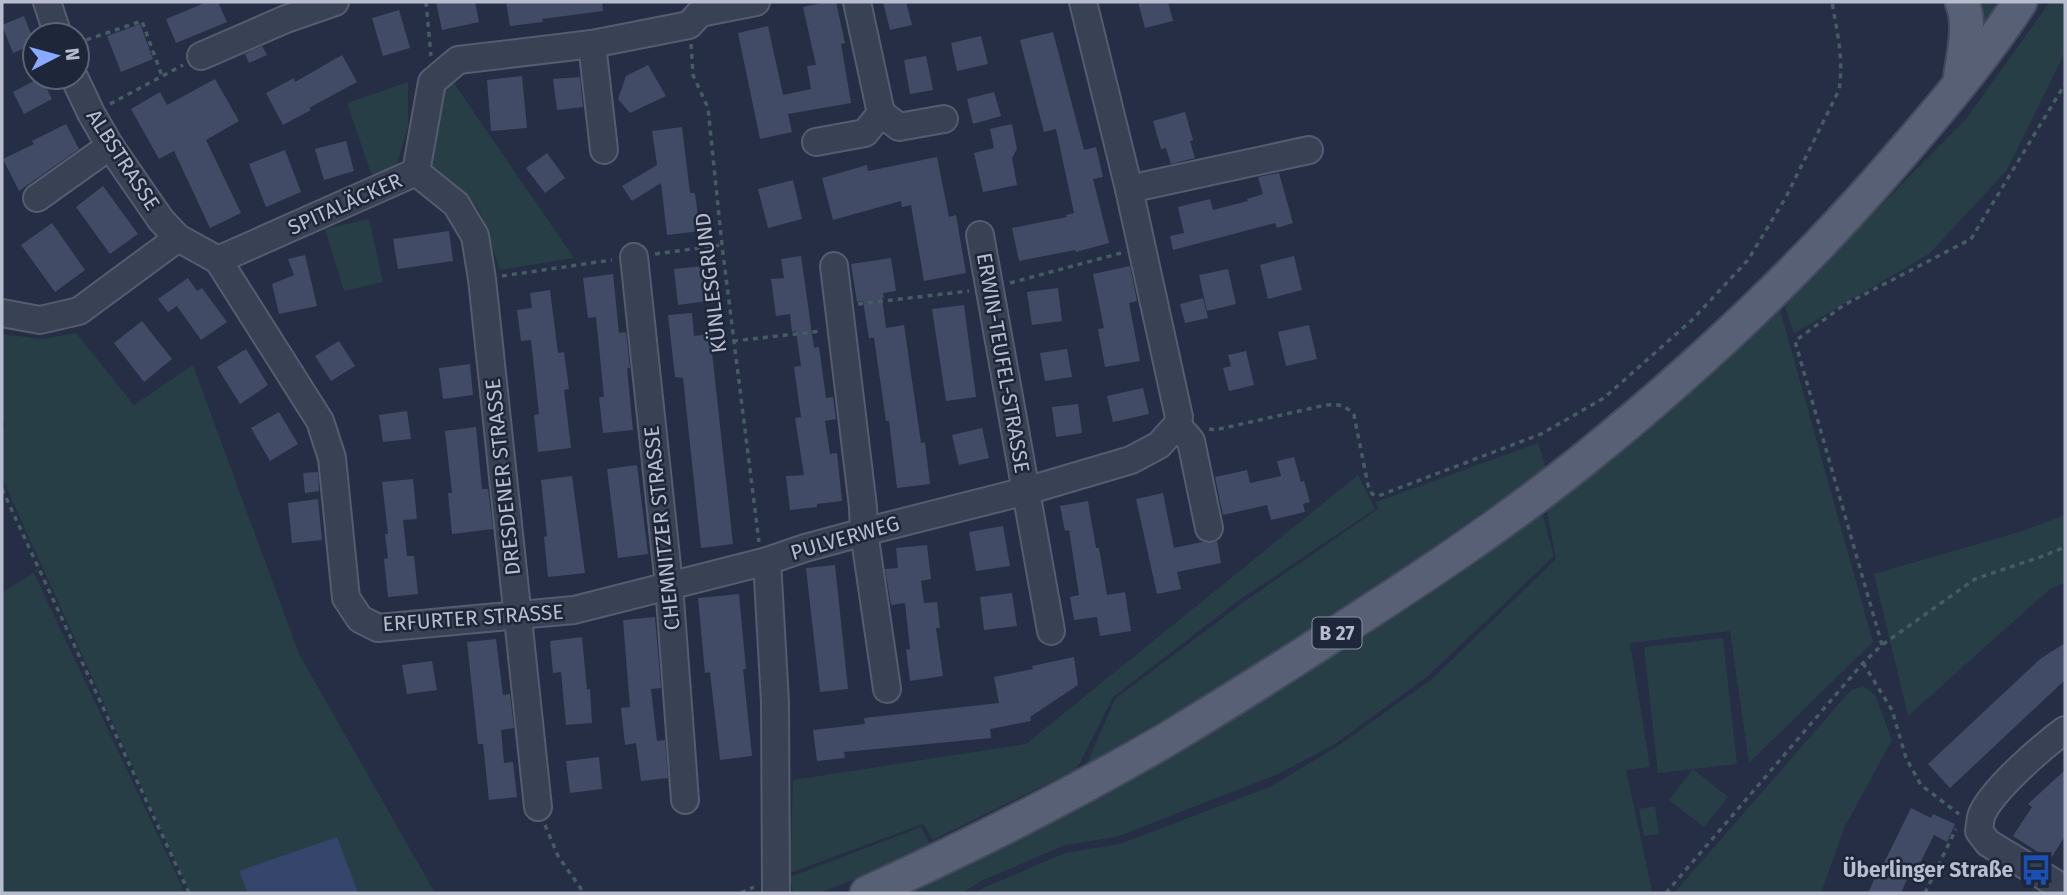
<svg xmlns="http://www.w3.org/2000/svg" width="2067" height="895" viewBox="0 0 2067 895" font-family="'Fira Sans',sans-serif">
<rect width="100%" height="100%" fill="#252e45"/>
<g fill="#273e46">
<polygon points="1971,2 2001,2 1976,37"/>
<polygon points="2050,2 2065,2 2065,52 2007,170 1929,254 1794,333 1784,304 1966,119"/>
<polygon points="449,76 574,258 500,270 480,212 466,194 432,171 426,153 439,93"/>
<polygon points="408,82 408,127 397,164 375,185 347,103"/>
<polygon points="369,219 383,282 344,291 325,229"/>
<polygon points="1780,310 1873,642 1749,763 1730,631 1630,643 1650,767 1626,770 1652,891 1650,893 976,893 983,888 1065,853 1120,844 1272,786 1338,746 1432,679 1556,559 1546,507 1695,384"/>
<polygon points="76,333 134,405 193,365 299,654 435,893 190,893 2,478 2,432 5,425 2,417 2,334 43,339"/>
<polygon points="1538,443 1546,468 1305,637 1087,764 1115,699 1245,601 1378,509 1376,502"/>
<polygon points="1358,475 1375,509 1239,600 1113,697 1077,769 933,840 923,824 790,873 793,780 1026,744"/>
<polygon points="1541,509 1554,556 1428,676 1335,744 1276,775 1116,837 1065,845 981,881 962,893 906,893"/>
<polygon points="2065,515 2065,583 2050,589 1908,716 1874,574 2019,532"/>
<polygon points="34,573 185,893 2,893 2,592"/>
<polygon points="1723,638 1737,764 1658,773 1644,647"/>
<polygon points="1863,686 1875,695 1892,740 1845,826 1821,893 1674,893 1851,690"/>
<polygon points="1693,769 1728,797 1704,827 1669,800"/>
<polygon points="1655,806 1659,834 1644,836 1639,809"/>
<polygon points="921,827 933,849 819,893 793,893 790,877"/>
</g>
<polygon fill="#35456c" points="337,837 358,893 248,893 239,871"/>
<g fill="#414b66">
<polygon points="207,2 218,2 227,22 176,43 166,19"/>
<polygon points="436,2 475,2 479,22 442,30"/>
<polygon points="506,2 602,2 603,11 542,19 543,22 510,26"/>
<polygon points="827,2 836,2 845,43 841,44 851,103 788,114 792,132 760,139 738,33 768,26 783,95 811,89 807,66 816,65 803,7"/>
<polygon points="883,2 906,2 912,25 890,30"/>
<polygon points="1138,2 1168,2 1173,21 1145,28"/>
<polygon points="399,10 410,48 383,56 372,18"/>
<polygon points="24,16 35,44 13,53 2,25"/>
<polygon points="140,24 153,59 121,72 107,36"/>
<polygon points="1053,32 1084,150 1096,147 1103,177 1093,179 1109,243 1076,252 1075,250 1019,261 1012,228 1067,217 1066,215 1074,213 1056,129 1044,132 1020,40"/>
<polygon points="981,36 988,64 957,71 951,43"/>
<polygon points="262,46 267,55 249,63 245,54"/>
<polygon points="342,55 357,82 309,108 311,110 283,125 266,93 294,78 295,82"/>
<polygon points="926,56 933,90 910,94 904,60"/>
<polygon points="648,65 666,96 630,113 618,99 626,76"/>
<polygon points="522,76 527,128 491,131 487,80"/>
<polygon points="41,77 52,99 24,114 13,92"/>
<polygon points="580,77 583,107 557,110 553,79"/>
<polygon points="215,79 239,121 206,140 241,213 210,228 174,151 159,159 131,109 160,92 167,105"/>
<polygon points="994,92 1001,116 973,124 967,99"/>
<polygon points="1185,112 1193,140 1190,141 1195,158 1171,164 1166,148 1161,149 1153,121"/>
<polygon points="66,124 79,149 19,191 3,159 34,144 32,141"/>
<polygon points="1012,124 1017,149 1012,158 1017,185 983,192 974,153 994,148 990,129"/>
<polygon points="682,127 690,193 695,193 700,231 667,235 661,183 632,201 622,186 657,165 652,131"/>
<polygon points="346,141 354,171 324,180 315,149"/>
<polygon points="285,150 301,192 266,207 249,164"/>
<polygon points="547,153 565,178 545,193 526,168"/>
<polygon points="937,157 949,217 956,215 966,273 924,281 911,205 902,207 901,201 833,220 822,178 867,165 868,171"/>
<polygon points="1279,173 1293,223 1277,228 1275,223 1173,250 1170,236 1184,233 1178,207 1210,199 1213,210 1248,201 1247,199 1263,194 1258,177"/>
<polygon points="793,180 802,219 768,228 758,189"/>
<polygon points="103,186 138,234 110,254 76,207"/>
<polygon points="52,223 85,270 55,292 21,245"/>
<polygon points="449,231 453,261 398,269 393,239"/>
<polygon points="305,255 317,306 279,314 272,284 294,275 288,259"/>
<polygon points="801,256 814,348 819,347 826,398 833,397 836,419 825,421 830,454 837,453 842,501 817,504 817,507 790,510 786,476 804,475 795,418 801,417 794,367 801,366 796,331 792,332 790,314 776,316 771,279 784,278 781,259"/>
<polygon points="1294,256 1302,290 1268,299 1260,265"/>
<polygon points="891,258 896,291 883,293 884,298 882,298 886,328 904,325 921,443 925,442 930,484 897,488 889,421 886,421 874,338 869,338 863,301 857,302 851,264"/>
<polygon points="704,266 708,301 678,305 674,269"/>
<polygon points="1130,266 1137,301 1129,303 1140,361 1105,367 1098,329 1104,328 1093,274"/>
<polygon points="1228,269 1236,304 1207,311 1199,275"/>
<polygon points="613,274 619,333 626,332 630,368 627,368 633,430 603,433 599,397 604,397 596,317 588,318 583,278"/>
<polygon points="188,278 197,291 202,288 227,322 201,340 177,306 168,312 158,299"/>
<polygon points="1058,288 1062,321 1032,325 1027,292"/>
<polygon points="550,290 558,353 564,352 569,389 564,390 571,448 538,452 534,415 539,414 531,340 521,341 517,310 532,308 530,293"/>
<polygon points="1203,298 1208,318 1185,323 1180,304"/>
<polygon points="964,305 976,397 946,401 932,309"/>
<polygon points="692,313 694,336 710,334 733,544 701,548 683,378 675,377 668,315"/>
<polygon points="142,321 172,359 144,382 114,343"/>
<polygon points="1309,325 1317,359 1286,366 1278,332"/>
<polygon points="339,341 355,366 331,381 315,356"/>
<polygon points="246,349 268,385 240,404 217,367"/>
<polygon points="1067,349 1072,377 1045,381 1040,353"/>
<polygon points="1246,351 1254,385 1229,391 1223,368 1231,366 1228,355"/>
<polygon points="470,364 473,395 443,399 439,368"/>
<polygon points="1143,388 1149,414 1113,422 1107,396"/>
<polygon points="1078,404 1082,433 1056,437 1052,407"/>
<polygon points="407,411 411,439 383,442 379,415"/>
<polygon points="279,412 298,444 270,461 251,428"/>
<polygon points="476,427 482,489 488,489 493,529 452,534 448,493 452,493 445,431"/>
<polygon points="982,428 989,458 959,465 952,435"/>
<polygon points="1294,457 1301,482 1304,481 1310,502 1303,504 1305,512 1271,520 1267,505 1223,515 1215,477 1247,470 1250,483 1281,476 1277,461"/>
<polygon points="637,465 648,554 618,558 607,469"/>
<polygon points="318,472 319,491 305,493 303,473"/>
<polygon points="572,476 585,573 548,577 544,537 547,536 541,480"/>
<polygon points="413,479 417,519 403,520 407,556 414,556 418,594 388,597 384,559 388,558 385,534 388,534 382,482"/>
<polygon points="1163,493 1174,548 1202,542 1212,543 1217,541 1221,563 1177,572 1181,589 1157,594 1136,499"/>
<polygon points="318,499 322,540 292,543 288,503"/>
<polygon points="1088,501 1096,548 1099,548 1107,595 1125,592 1131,631 1100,636 1097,617 1074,620 1070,597 1079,595 1069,530 1065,531 1060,506"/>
<polygon points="1003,526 1010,566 976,571 969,532"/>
<polygon points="927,545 931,579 921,581 924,603 937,602 940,628 936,628 943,676 910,681 906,650 910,649 905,603 891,605 885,569 898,568 896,548"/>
<polygon points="835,565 848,689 820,692 806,568"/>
<polygon points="1012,593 1017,626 984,630 980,597"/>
<polygon points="739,594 746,669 743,669 752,756 720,760 710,672 705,673 698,598"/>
<polygon points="655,617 661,688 651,689 657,741 665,740 668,778 641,781 636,743 625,745 621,708 630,707 623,620"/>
<polygon points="582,637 587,690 590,689 592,723 566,725 561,672 553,673 550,641"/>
<polygon points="496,639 503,695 510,694 514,728 501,730 504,763 513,762 517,797 489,800 483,744 478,744 467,642"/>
<polygon points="2065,643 2065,680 1950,788 1928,764 2040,659"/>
<polygon points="1074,657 1078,685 1030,717 1031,721 990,729 991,738 844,752 845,758 817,761 813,730 865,724 864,718 999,703 994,677 1033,669 1032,666"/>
<polygon points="432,661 437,690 407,694 402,665"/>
<polygon points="599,757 602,789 570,793 566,761"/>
<polygon points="2065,770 2065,836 2050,860 2013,836 2032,807 2028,804"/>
<polygon points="1911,808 1931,818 1933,814 1955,824 1947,842 1934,835 1919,865 1914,863 1901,893 1868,893 1882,862 1884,863"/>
</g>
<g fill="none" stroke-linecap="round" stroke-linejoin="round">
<defs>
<g id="minor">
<polyline points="47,2 58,35"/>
<polyline points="857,2 881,113"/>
<polyline points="592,44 604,150"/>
<polyline points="201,56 286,19 335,2"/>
<polyline points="74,77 91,113 110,146 161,220 178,238 218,260 416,172 432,82 458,60 592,44 689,25 700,13 756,2"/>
<polyline points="881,113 899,127 944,119"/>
<polyline points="816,142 865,133 881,113"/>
<polyline points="416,172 456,204 475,236 482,279 538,807"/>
<polyline points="1129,189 1309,150"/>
<polyline points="37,198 110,146"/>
<polyline points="980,235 1051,631"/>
<polyline points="634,257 669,585 685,800"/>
<polyline points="218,260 320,421 332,458 346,598 360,619 378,628 574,610 767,561 805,548 864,532 1026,491 1131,460 1159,445 1177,425 1179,417 1129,189 1083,2"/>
<polyline points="834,266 863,507 864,532 887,689"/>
<polyline points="2,313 40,320 79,311 178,238"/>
<polyline points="1177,425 1191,441 1209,528"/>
<polyline points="767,561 775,702 776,893"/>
<path d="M2065,730C2043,746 1993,789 1982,814C1980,819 1980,826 1979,831L1988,843L2065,889"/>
</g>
<g id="major">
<path d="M1960,81C1963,56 1972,26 1962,2"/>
<path d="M867,893C968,847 1068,797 1164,741C1219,708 1273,674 1327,639C1414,583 1501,526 1582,461C1690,374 1791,280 1882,176C1930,121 1981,62 2020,2"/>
</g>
</defs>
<use href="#minor" stroke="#555c6f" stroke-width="30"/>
<use href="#major" stroke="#434a5e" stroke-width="37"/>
<g stroke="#455c62" stroke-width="3.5" stroke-dasharray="5 5" stroke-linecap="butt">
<polyline points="426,2 431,56"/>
<polyline points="77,43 142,21 162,76"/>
<polyline points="691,44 693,75 708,108 722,245 759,542"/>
<polyline points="110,104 183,65"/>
<polyline points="655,254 722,245"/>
<polyline points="502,276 612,260"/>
<polyline points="1010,283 1121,253"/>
<polyline points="858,304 969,291"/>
<polyline points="733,341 822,331"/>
<path d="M1209,429L1215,430L1326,405C1338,404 1346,405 1354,415L1368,485L1372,494L1378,496L1541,434L1604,398L1692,320L1748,260L1786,197L1839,90C1844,59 1837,32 1832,2"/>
<polyline points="2,489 189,893"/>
<polyline points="1882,645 1795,341 1844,305 1971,239 2065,84"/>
<polyline points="1863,663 1892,710 1906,758 1921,785 1959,814"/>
<polyline points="545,825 558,856 584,893"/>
<polyline points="741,893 754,887"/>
<polyline points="1666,893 1863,663 1882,645 1975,579 2043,556 2065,547"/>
<polyline points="1925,893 1956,829"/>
</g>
<use href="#minor" stroke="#394155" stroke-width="26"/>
<use href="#major" stroke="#576075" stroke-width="33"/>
</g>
<defs>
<symbol id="bus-bare" viewBox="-9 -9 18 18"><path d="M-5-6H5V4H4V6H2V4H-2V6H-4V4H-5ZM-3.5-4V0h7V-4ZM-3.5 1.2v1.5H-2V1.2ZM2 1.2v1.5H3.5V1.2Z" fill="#1a4fb4" stroke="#1e263a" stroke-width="2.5" paint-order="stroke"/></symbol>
</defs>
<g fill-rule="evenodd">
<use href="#bus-bare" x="2014" y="848" width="44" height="44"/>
</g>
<g text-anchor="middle" stroke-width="5" stroke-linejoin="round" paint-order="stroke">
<rect fill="#1e263a" stroke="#8990a2" stroke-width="2" x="1312.5" y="617.5" width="49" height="31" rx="5"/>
<g font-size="19" font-weight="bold" fill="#b7bdce">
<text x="1337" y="640">B 27</text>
</g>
<g font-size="21" fill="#b7bdce" stroke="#1e263a">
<text transform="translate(123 160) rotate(57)" y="7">ALBSTRASSE</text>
<text transform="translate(345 204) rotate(-24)" y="7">SPITALÄCKER</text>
<text transform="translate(711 283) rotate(-97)" y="7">KÜNLESGRUND</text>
<text transform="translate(1003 363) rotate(80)" y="7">ERWIN-TEUFEL-STRASSE</text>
<text transform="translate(503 477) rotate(-96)" y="7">DRESDENER STRASSE</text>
<text transform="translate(662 528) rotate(-96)" y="7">CHEMNITZER STRASSE</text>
<text transform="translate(845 538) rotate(-16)" y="7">PULVERWEG</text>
<text transform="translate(473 618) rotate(-4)" y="7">ERFURTER STRASSE</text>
</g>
<g font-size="21" font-weight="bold" fill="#b7bdce" stroke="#1e263a" text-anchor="end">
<text x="2013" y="877">Überlinger Straße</text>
</g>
</g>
<rect width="2067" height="895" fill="none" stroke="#b7bdce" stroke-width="7"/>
<g transform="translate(56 56) rotate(84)"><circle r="33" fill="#1e263a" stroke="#5b6275" stroke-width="2"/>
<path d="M0-5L12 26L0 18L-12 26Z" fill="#8ba9ff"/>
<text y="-10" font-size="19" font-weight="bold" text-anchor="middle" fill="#b7bdce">N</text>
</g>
</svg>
